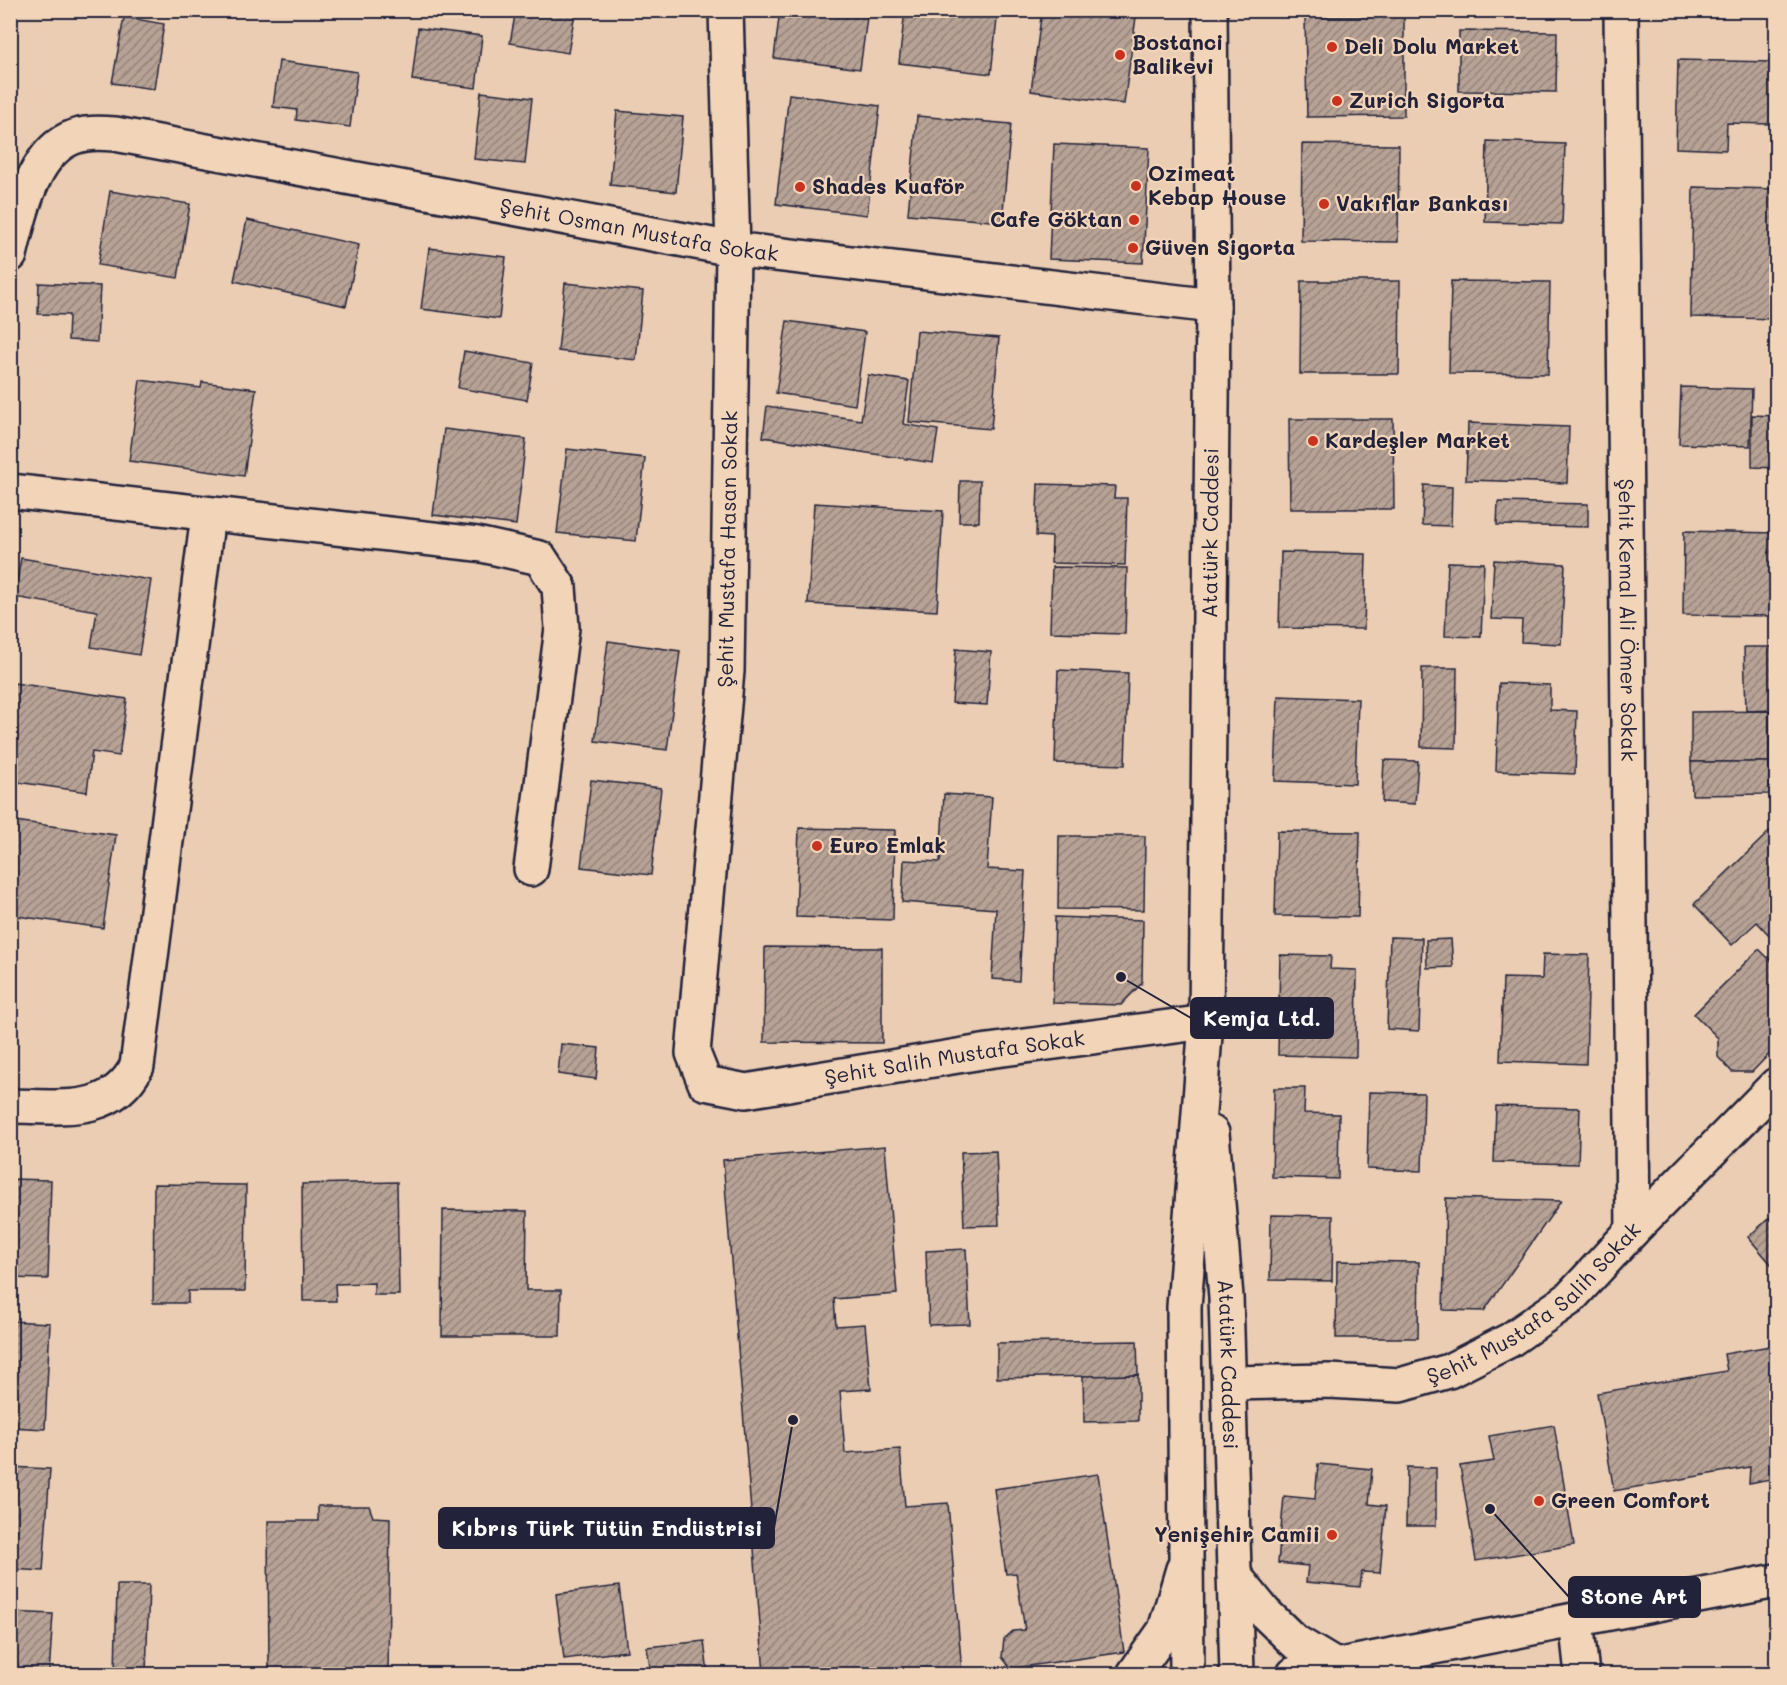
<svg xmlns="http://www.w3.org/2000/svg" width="1787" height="1685" viewBox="0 0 1787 1685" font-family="Mali,sans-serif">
<defs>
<pattern id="building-hatch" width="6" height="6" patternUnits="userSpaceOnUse" patternTransform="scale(1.5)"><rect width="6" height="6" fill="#b7a295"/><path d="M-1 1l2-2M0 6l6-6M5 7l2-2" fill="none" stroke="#94847b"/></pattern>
</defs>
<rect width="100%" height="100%" fill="#eacdb3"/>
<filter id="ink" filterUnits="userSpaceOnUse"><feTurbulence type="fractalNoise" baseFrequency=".0167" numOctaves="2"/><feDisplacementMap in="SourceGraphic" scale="12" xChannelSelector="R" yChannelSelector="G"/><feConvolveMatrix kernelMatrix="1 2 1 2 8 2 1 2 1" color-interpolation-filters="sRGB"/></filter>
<g filter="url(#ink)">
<g fill="url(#building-hatch)" stroke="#22223b" stroke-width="1.5">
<polygon points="516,10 575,13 568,53 510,43"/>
<polygon points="621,10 679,10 678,16"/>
<polygon points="780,10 868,10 860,69 774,58"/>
<polygon points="905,10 998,10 991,74 899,63"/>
<polygon points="1042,10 1137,10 1124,104 1031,91"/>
<polygon points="1404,16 1404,116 1307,117 1305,17"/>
<polygon points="124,17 164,24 154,89 112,83"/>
<polygon points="418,28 482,36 476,88 412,80"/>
<polygon points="1459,31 1557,32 1556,92 1459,91"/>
<polygon points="1678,60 1773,62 1771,124 1727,123 1726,150 1676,148"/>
<polygon points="279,61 357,72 350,127 296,120 297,110 273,107"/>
<polygon points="481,92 532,98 525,164 474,159"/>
<polygon points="789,94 880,106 867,215 776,204"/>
<polygon points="617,111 683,117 676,192 610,185"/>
<polygon points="917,116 1011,124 1002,222 908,214"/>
<polygon points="1487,141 1565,144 1562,224 1485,222"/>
<polygon points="1054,144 1149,148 1143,263 1049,259"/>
<polygon points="1302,144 1399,145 1398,242 1301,241"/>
<polygon points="1693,187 1776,189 1776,319 1691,317"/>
<polygon points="110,191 190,204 178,278 98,265"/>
<polygon points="247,220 359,245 346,306 234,281"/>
<polygon points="429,248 506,257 499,319 421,309"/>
<polygon points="1301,281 1400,281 1399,374 1300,374"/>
<polygon points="1451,281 1550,282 1548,374 1449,373"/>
<polygon points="39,283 100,286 97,342 68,340 69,315 38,314"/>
<polygon points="565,283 643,291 636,360 558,351"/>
<polygon points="787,321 865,332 855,405 776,393"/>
<polygon points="917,331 999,338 991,429 909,422"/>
<polygon points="464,351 533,363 527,400 458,388"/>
<polygon points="868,375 909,381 903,424 938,430 933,463 763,437 767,406 861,420"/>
<polygon points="140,380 201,388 202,382 256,389 244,476 129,461"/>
<polygon points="1681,387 1752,389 1750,446 1679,444"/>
<polygon points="1752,415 1776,416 1774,468 1752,467"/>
<polygon points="1289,419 1393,419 1394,509 1290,509"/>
<polygon points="1468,423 1569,427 1567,483 1466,480"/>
<polygon points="444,429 526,439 516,525 433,515"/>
<polygon points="567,449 645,458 636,541 557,533"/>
<polygon points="960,481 980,481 979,522 959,522"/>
<polygon points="1038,484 1115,486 1114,498 1127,498 1125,565 1051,563 1052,537 1036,536"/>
<polygon points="1424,485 1452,487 1451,526 1422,525"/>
<polygon points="1498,502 1588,504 1588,527 1497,525"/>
<polygon points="814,503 943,511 937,611 808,604"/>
<polygon points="1684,531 1776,533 1776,616 1683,615"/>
<polygon points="1281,552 1366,554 1364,629 1279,628"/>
<polygon points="21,558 151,580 139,655 91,647 97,611 14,597"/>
<polygon points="1494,560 1565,564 1561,644 1521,642 1522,620 1491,619"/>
<polygon points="1448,562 1484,563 1481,637 1445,636"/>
<polygon points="1052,567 1127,568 1125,634 1050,632"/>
<polygon points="608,641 680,651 667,750 595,741"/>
<polygon points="1744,647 1776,647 1776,710 1746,711"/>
<polygon points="956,649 991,652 987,705 952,703"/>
<polygon points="1422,668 1457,668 1456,748 1421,747"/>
<polygon points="1058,670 1128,673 1125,765 1055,763"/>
<polygon points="14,683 127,699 119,756 92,752 87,792 10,781 10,711"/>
<polygon points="1499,683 1550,685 1550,710 1577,711 1575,774 1496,771"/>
<polygon points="1278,696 1358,699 1355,784 1275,781"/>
<polygon points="1769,711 1769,762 1691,762 1691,712"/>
<polygon points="1384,760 1418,761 1415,804 1382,802"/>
<polygon points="1691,762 1769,762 1770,794 1692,795"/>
<polygon points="591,780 661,788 651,875 581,867"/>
<polygon points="944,794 992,797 987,869 1025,871 1019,981 992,979 996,909 902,902 904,860 940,862"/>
<polygon points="15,821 116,835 103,928 10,915 10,857"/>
<polygon points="799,828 895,830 893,920 796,917"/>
<polygon points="1771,830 1776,836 1776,933 1772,938 1757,922 1732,945 1694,904"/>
<polygon points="1277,831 1360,832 1358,917 1275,916"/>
<polygon points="1059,836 1145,836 1144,910 1058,909"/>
<polygon points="1055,917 1143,920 1142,983 1121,1005 1053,1003"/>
<polygon points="1390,937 1422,938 1419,1031 1387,1029"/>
<polygon points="1451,939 1453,967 1427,968 1426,940"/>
<polygon points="765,947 882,948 882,1043 764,1042"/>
<polygon points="1759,949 1776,966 1776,1005 1774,1008 1776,1010 1776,1047 1752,1072 1732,1072 1718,1057 1718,1038 1694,1014"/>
<polygon points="1543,954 1589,955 1586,1064 1500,1061 1503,978 1542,979"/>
<polygon points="1280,955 1331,956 1330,969 1357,970 1356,1057 1278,1055"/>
<polygon points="561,1044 599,1048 596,1079 558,1074"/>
<polygon points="1274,1088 1305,1088 1304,1113 1339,1114 1338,1179 1272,1177"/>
<polygon points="1369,1092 1424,1093 1422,1171 1367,1169"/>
<polygon points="1496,1106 1580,1108 1578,1164 1494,1162"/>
<polygon points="885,1146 897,1294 834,1299 836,1326 865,1324 871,1389 840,1391 845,1453 900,1449 905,1506 948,1503 962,1673 764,1674 723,1160"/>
<polygon points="996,1151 999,1225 964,1226 961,1152"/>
<polygon points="10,1179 51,1180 48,1279 10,1278"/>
<polygon points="397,1182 399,1295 374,1295 374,1283 335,1284 336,1301 303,1301 302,1184"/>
<polygon points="154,1184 246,1185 245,1291 188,1291 188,1303 153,1303"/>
<polygon points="1446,1198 1561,1201 1484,1311 1443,1310"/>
<polygon points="443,1210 527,1211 526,1290 561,1290 560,1336 442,1336"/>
<polygon points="1776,1212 1776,1270 1748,1237"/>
<polygon points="1271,1215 1333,1216 1332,1281 1270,1280"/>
<polygon points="966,1249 970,1324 929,1325 926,1251"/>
<polygon points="1337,1261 1419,1262 1418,1338 1336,1338"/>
<polygon points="10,1321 50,1323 45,1429 10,1427"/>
<polygon points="1137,1341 1138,1375 997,1378 997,1343"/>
<polygon points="1776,1345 1776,1478 1749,1483 1750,1467 1614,1491 1597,1393 1727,1371 1724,1354"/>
<polygon points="1138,1375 1138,1421 1084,1422 1083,1376"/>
<polygon points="1554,1425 1574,1545 1476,1561 1460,1466 1494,1461 1489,1436"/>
<polygon points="1318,1464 1372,1469 1369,1504 1386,1506 1380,1573 1362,1572 1360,1587 1306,1582 1308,1566 1278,1563 1284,1496 1315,1499"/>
<polygon points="10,1467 50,1469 43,1571 10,1569"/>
<polygon points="1407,1467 1436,1468 1436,1526 1406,1526"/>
<polygon points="1098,1474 1124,1652 1015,1668 1009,1666 1002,1657 1004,1639 1013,1631 1025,1630 1016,1573 1006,1574 994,1489"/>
<polygon points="318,1506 369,1506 373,1517 390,1518 388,1674 269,1674 268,1521 318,1521"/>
<polygon points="117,1585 149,1585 146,1674 115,1674"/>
<polygon points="619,1586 627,1651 564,1659 556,1594"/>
<polygon points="10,1612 53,1614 49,1674 10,1674"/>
<polygon points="704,1641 708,1674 651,1674 647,1647"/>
</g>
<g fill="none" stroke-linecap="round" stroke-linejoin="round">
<defs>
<g id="street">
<path id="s1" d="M726,10L733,249L727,671L693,1053L705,1083L746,1091L988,1051L1206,1022"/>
<path id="s2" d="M1621,10L1633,1230"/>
<path id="s3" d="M10,255C19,218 31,157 69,139C83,132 100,133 115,134L733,249L1213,306"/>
<polyline points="10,491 477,544 540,558 559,587 562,628 531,869"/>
<path d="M10,1106C59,1106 111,1117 137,1066L208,515"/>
<path id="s4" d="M1230,1383L1329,1381L1400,1385L1449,1371L1510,1340L1569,1299L1633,1230L1776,1085"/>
<polyline points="1576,1620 1582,1674"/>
</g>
<polyline id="secondary" points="1134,1674 1165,1630 1183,1569"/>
<g id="primary">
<path id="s5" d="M1212,1133L1226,1297L1237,1674"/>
<polyline points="1234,1575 1264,1612 1294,1641 1334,1665"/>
<path id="s6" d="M1187,1674L1184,1307L1206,1022L1213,306L1210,10"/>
<polyline points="1294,1674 1776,1581"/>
</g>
</defs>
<use href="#street" stroke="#22223b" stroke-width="38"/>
<use href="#secondary" stroke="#22223b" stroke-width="38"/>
<use href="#primary" stroke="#22223b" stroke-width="38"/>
<use href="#street" stroke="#f2d4b8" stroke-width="33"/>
<use href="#secondary" stroke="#f2d4b8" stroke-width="33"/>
<use href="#primary" stroke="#f2d4b8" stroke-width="33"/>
</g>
</g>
<g fill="#c8321e" stroke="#f2d4b8" stroke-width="2">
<circle cx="1332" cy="47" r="6"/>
<circle cx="1120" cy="55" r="6"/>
<circle cx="1337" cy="101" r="6"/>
<circle cx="1136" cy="186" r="6"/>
<circle cx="800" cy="187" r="6"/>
<circle cx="1324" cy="204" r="6"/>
<circle cx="1134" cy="220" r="6"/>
<circle cx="1133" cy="248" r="6"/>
<circle cx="1313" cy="441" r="6"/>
<circle cx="817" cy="846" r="6"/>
<circle cx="1539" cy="1501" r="6"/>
<circle cx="1332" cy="1535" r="6"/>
</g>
<g text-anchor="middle" stroke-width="4.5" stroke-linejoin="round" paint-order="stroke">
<g font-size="21" font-weight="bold" fill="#22223b" stroke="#f2d4b8" text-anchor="start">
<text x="1132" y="50">Bostanci<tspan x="1132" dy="24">Balikevi</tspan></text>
<text x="1344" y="54">Deli Dolu Market</text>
<text x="1349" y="108">Zurich Sigorta</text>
<text x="1148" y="181">Ozimeat<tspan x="1148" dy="24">Kebap House</tspan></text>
<text x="812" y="194">Shades Kuaför</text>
<text x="1336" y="211">Vakıflar Bankası</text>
<text x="1122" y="227" text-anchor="end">Cafe Göktan</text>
<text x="1145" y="255">Güven Sigorta</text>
<text x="1325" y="448">Kardeşler Market</text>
<text x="829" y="853">Euro Emlak</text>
<text x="1551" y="1508">Green Comfort</text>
<text x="1320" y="1542" text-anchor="end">Yenişehir Camii</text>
</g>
<g font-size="21" fill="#22223b" stroke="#f2d4b8">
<text dy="7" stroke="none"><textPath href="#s3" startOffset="714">Şehit Osman Mustafa Sokak</textPath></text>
<text dy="7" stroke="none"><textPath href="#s6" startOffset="1142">Atatürk Caddesi</textPath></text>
<text transform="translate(728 549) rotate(-89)" y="7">Şehit Mustafa Hasan Sokak</text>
<text dy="7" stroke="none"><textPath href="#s2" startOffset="610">Şehit Kemal Ali Ömer Sokak</textPath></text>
<text dy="7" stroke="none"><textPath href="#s1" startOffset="1330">Şehit Salih Mustafa Sokak</textPath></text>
<text dy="7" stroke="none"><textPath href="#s4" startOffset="330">Şehit Mustafa Salih Sokak</textPath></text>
<text dy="7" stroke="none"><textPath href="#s5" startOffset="232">Atatürk Caddesi</textPath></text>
</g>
</g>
<path fill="none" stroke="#22223b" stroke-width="2" d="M1121 977L1191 1018M793 1420L774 1528M1490 1509L1569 1597"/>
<g fill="#22223b" stroke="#f2d4b8" stroke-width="2">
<circle cx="1121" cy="977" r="6"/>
<circle cx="793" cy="1420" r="6"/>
<circle cx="1490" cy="1509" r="6"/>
</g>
<g fill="#22223b" stroke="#22223b" stroke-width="2">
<rect x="1191" y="998" width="142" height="40" rx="6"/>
<rect x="439" y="1508" width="335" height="40" rx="6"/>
<rect x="1569" y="1577" width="131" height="40" rx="6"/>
</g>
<g font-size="22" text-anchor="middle" font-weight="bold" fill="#fff">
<text x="1262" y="1026">Kemja Ltd.</text>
<text x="607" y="1536">Kıbrıs Türk Tütün Endüstrisi</text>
<text x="1634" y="1604">Stone Art</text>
</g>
<rect width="1787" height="1685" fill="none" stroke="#f2d4b8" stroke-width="36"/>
<rect x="18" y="18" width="1751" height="1649" fill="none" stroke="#22223b" stroke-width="2" filter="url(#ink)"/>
</svg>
